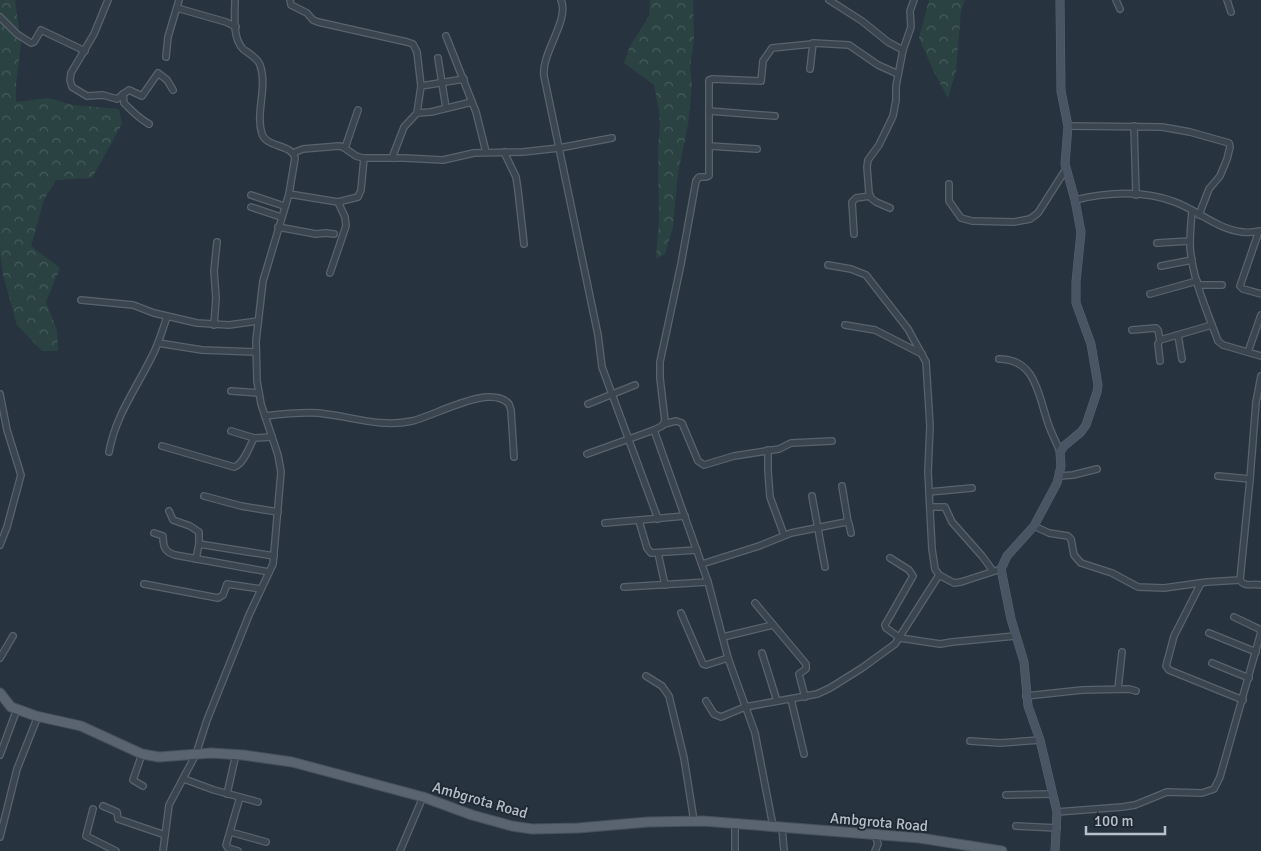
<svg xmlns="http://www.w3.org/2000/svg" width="1261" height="851" viewBox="0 0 1261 851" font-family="Signika,sans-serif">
<defs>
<pattern id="forest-crowns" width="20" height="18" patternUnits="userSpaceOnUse" patternTransform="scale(1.25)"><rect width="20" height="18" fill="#2a4242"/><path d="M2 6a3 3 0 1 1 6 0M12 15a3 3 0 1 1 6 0" fill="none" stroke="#475c5c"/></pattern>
</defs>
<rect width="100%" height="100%" fill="#273440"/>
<g fill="url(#forest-crowns)">
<polygon points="0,0 15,0 21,44 16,84 16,102 48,98 73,105 119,109 122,124 92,178 56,180 44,200 31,246 60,268 46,302 57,330 58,351 42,351 17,325 3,275 0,252"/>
<polygon points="650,0 693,0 694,38 690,68 692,85 688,125 678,173 673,227 665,254 656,259 659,220 658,149 660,126 659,111 654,85 624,63 630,46 649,16"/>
<polygon points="929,0 965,0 961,11 956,71 948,98 933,70 919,38"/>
</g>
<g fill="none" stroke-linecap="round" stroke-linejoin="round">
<defs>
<g id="street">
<polyline points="108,0 94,34 71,73 70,80 72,87 87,96 103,95 117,99 129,90 142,96 158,73 167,80 173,90"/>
<polyline points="290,0 291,5 307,13 313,20 318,22 407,42 413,44 417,52 421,86 417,113 404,127 392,158"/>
<path d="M561,0C570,20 541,53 544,76L598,335L602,367L658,519"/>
<polyline points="829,0 862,21 888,42 903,50 896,86 896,100 893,116 879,145 868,160 867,167 869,193 871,198 876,202 890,208"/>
<polyline points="1116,0 1120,9"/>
<polyline points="1227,0 1231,12"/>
<polyline points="177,8 226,22 236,27"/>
<polyline points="0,17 17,34 31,43 34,42 41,30 85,51"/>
<polyline points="446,36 476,112 486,152"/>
<polyline points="903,50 911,27 910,11 914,0"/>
<polyline points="166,57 168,37 179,0"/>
<polyline points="438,58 446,108"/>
<polyline points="810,69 813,43 849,45 878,65 898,74"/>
<polyline points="421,86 464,79"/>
<path d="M123,94L124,103C133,112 137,117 149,124"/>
<polyline points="709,111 775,116"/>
<polyline points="417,113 431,112 472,102"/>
<polyline points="1068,126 1162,127 1190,132 1229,143 1230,147 1227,159 1220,176 1209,189 1199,215"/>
<polyline points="1134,126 1136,195"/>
<polyline points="709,146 757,149"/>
<polyline points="345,148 358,110"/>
<polyline points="504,152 516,177 518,190 524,244"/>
<polyline points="293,153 303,149 339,146 343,147 356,156 363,158 404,158 443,160 474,153 523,152 559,148 612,138"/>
<polyline points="949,184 949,201 961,218 972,221 1014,222 1030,219 1038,213 1066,169"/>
<polyline points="289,194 338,202 358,197 361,190 364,158"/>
<polyline points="251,195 284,206"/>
<path d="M1075,200C1107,192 1144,190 1175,202C1197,210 1217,229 1242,232C1248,233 1255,232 1261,231"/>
<polyline points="251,207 281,217"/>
<path d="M1192,211C1191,222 1190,234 1190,246C1192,278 1207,311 1218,341L1223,345L1261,356"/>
<polyline points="278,227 316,234 326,233 334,234"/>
<polyline points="1259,231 1240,286 1243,289 1261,294"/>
<polyline points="854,234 852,202 856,198 870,196"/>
<polyline points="1157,243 1190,241"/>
<polyline points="828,265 851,269 866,275 908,329 926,362 930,426 928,472 932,549 935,569 939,575 954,583 961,582 1001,569"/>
<polyline points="1161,266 1192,260"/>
<polyline points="330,273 346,226 345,217 338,202"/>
<polyline points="1198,285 1222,285"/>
<polyline points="1150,294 1197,281"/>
<polyline points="81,300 133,305 154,313 197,323 229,325 258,321"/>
<polyline points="214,325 216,298 214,271 217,242"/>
<polyline points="845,325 875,330 922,354"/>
<polyline points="1132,330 1156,328 1158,330 1160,340"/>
<polyline points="1178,335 1182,359"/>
<polyline points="158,343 202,350 256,352"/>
<polyline points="1248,352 1261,315"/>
<path d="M999,359C1035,359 1038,393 1047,420C1050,431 1056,441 1060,452"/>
<polyline points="1160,361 1158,344 1160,340 1212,325"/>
<path d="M1261,376L1256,402L1250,479L1240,580C1245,588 1253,583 1261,585"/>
<polyline points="231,391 259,393"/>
<polyline points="0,394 7,430 21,475 7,527 0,545"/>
<polyline points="588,404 635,385"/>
<path d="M265,416C282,414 300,412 318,413C350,416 380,428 412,421C435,416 490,383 509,404L511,410L514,457"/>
<polyline points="664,424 676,421 682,423 698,461 704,465 734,456 779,449 791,443 832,441"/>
<polyline points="654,430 708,582 728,658 755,733 773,826"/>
<polyline points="231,431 254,438 272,437"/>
<path d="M162,446L234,467C244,464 249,447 254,438"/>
<polyline points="768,450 768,471 770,497 784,535"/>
<path d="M109,452C116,413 139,385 155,350C160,339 163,328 167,317"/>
<polyline points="587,454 654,430 662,426 665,421 660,378 660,362 681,264 696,181 699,177 706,177 709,176 709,80 712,79 761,81 763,61 772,48 812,44"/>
<polyline points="1060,476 1073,475 1097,469"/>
<polyline points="1218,476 1250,479"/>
<polyline points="842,486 848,522"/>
<polyline points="929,492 972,488"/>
<polyline points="204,496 241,506 278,512"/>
<polyline points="812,496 825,567"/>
<polyline points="930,507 945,507 952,522 982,556 993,571"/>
<polyline points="169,511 173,520 190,526 199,532 199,544 196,559"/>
<polyline points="639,521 647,548 651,553 697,550"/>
<polyline points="605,523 685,516"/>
<polyline points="1034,526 1049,533 1068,536 1071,539 1074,555 1081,563 1112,573 1138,587 1164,588 1207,582 1240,580"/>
<path d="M154,533L163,536C163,547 165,552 175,555L269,572"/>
<polyline points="199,544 274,556"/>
<polyline points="658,553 665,585"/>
<polyline points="890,558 909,570 913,576 885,625 886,628 900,638 940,644 952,642 1015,636"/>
<polyline points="702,564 759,546 791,533 846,522 849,524 851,533"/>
<polyline points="1201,583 1174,636 1166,666 1169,670 1243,700"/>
<polyline points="144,584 218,598 223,595 227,584 261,589"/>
<polyline points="624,587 708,582"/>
<polyline points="755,603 806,664 806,669 799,674 805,697"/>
<polyline points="681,613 703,664 706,665 728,658"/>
<polyline points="1234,617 1261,630"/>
<polyline points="1209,633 1256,652"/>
<polyline points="723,637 773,625"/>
<polyline points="762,653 777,701"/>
<polyline points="0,658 13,636"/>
<polyline points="1212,663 1249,678"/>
<polyline points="646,676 662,686 669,696 684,758 694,821"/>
<polyline points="1118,689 1122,652"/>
<polyline points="1026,696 1082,690 1129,689 1136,691"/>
<polyline points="791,699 804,754"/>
<polyline points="706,701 714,714 721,717 745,707 817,694 830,688 862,668 895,644 939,575"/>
<polyline points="970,741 1000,743 1040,740"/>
<polyline points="142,754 133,780 143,786"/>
<polyline points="0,755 17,709"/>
<polyline points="184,779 214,790 258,802"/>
<polyline points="227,794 236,754"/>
<polyline points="1006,795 1052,794"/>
<polyline points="103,806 117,812 118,819 165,835"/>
<polyline points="93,809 86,836 116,851"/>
<polyline points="1057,812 1122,807 1135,805 1167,792 1202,793 1214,789 1220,777 1261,632"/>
<polyline points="1016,826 1057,828"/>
<polyline points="782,827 784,851"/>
<polyline points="230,832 266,842"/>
<polyline points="875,835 878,844 875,851"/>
<polyline points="0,837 17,769 38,716"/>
<path d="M163,851L169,805L196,754L207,720L249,615L273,564L281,472L278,455L261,404L257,381L256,341L263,281L289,194L295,158C292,144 267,148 262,134C255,113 268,87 260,65C258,58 248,53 243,49C232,38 235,14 235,0"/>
<polyline points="238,851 228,848 226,845 240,797"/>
<polyline points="400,851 423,797"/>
<polyline points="735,851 735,822"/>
</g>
<polyline id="secondary" points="1055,851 1057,812 1040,740 1028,706 1024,662 1011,619 1001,569 1007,556 1034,526 1057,483 1061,466 1060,452 1064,446 1081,432 1086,425 1097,392 1098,385 1091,344 1076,303 1076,282 1081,232 1075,200 1065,164 1068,126 1061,91 1060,0"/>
<polyline id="primary" points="0,693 11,707 36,716 81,726 142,754 159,757 211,753 243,755 292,762 423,797 472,815 512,826 532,829 578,828 648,822 703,821 920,838 1002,851"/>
</defs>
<use href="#street" stroke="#59636d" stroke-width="8"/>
<use href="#secondary" stroke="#59636d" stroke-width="9"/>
<use href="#primary" stroke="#47515c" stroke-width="11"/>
<use href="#street" stroke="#3b4550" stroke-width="5.5"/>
<use href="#secondary" stroke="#495563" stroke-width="8"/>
<use href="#primary" stroke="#596470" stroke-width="9"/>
</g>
<g text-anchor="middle" stroke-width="4" stroke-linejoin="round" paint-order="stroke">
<g font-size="15" fill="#b7c0ca" stroke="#202a35">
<text transform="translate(480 800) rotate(16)" y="5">Ambgrota Road</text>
<text transform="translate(879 822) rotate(5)" y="5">Ambgrota Road</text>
</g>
</g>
<path d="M1086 826v8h79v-8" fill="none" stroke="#b7c0ca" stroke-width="2.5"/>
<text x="1094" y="826" font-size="15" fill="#b7c0ca" stroke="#202a35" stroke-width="4" paint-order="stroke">100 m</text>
</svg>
